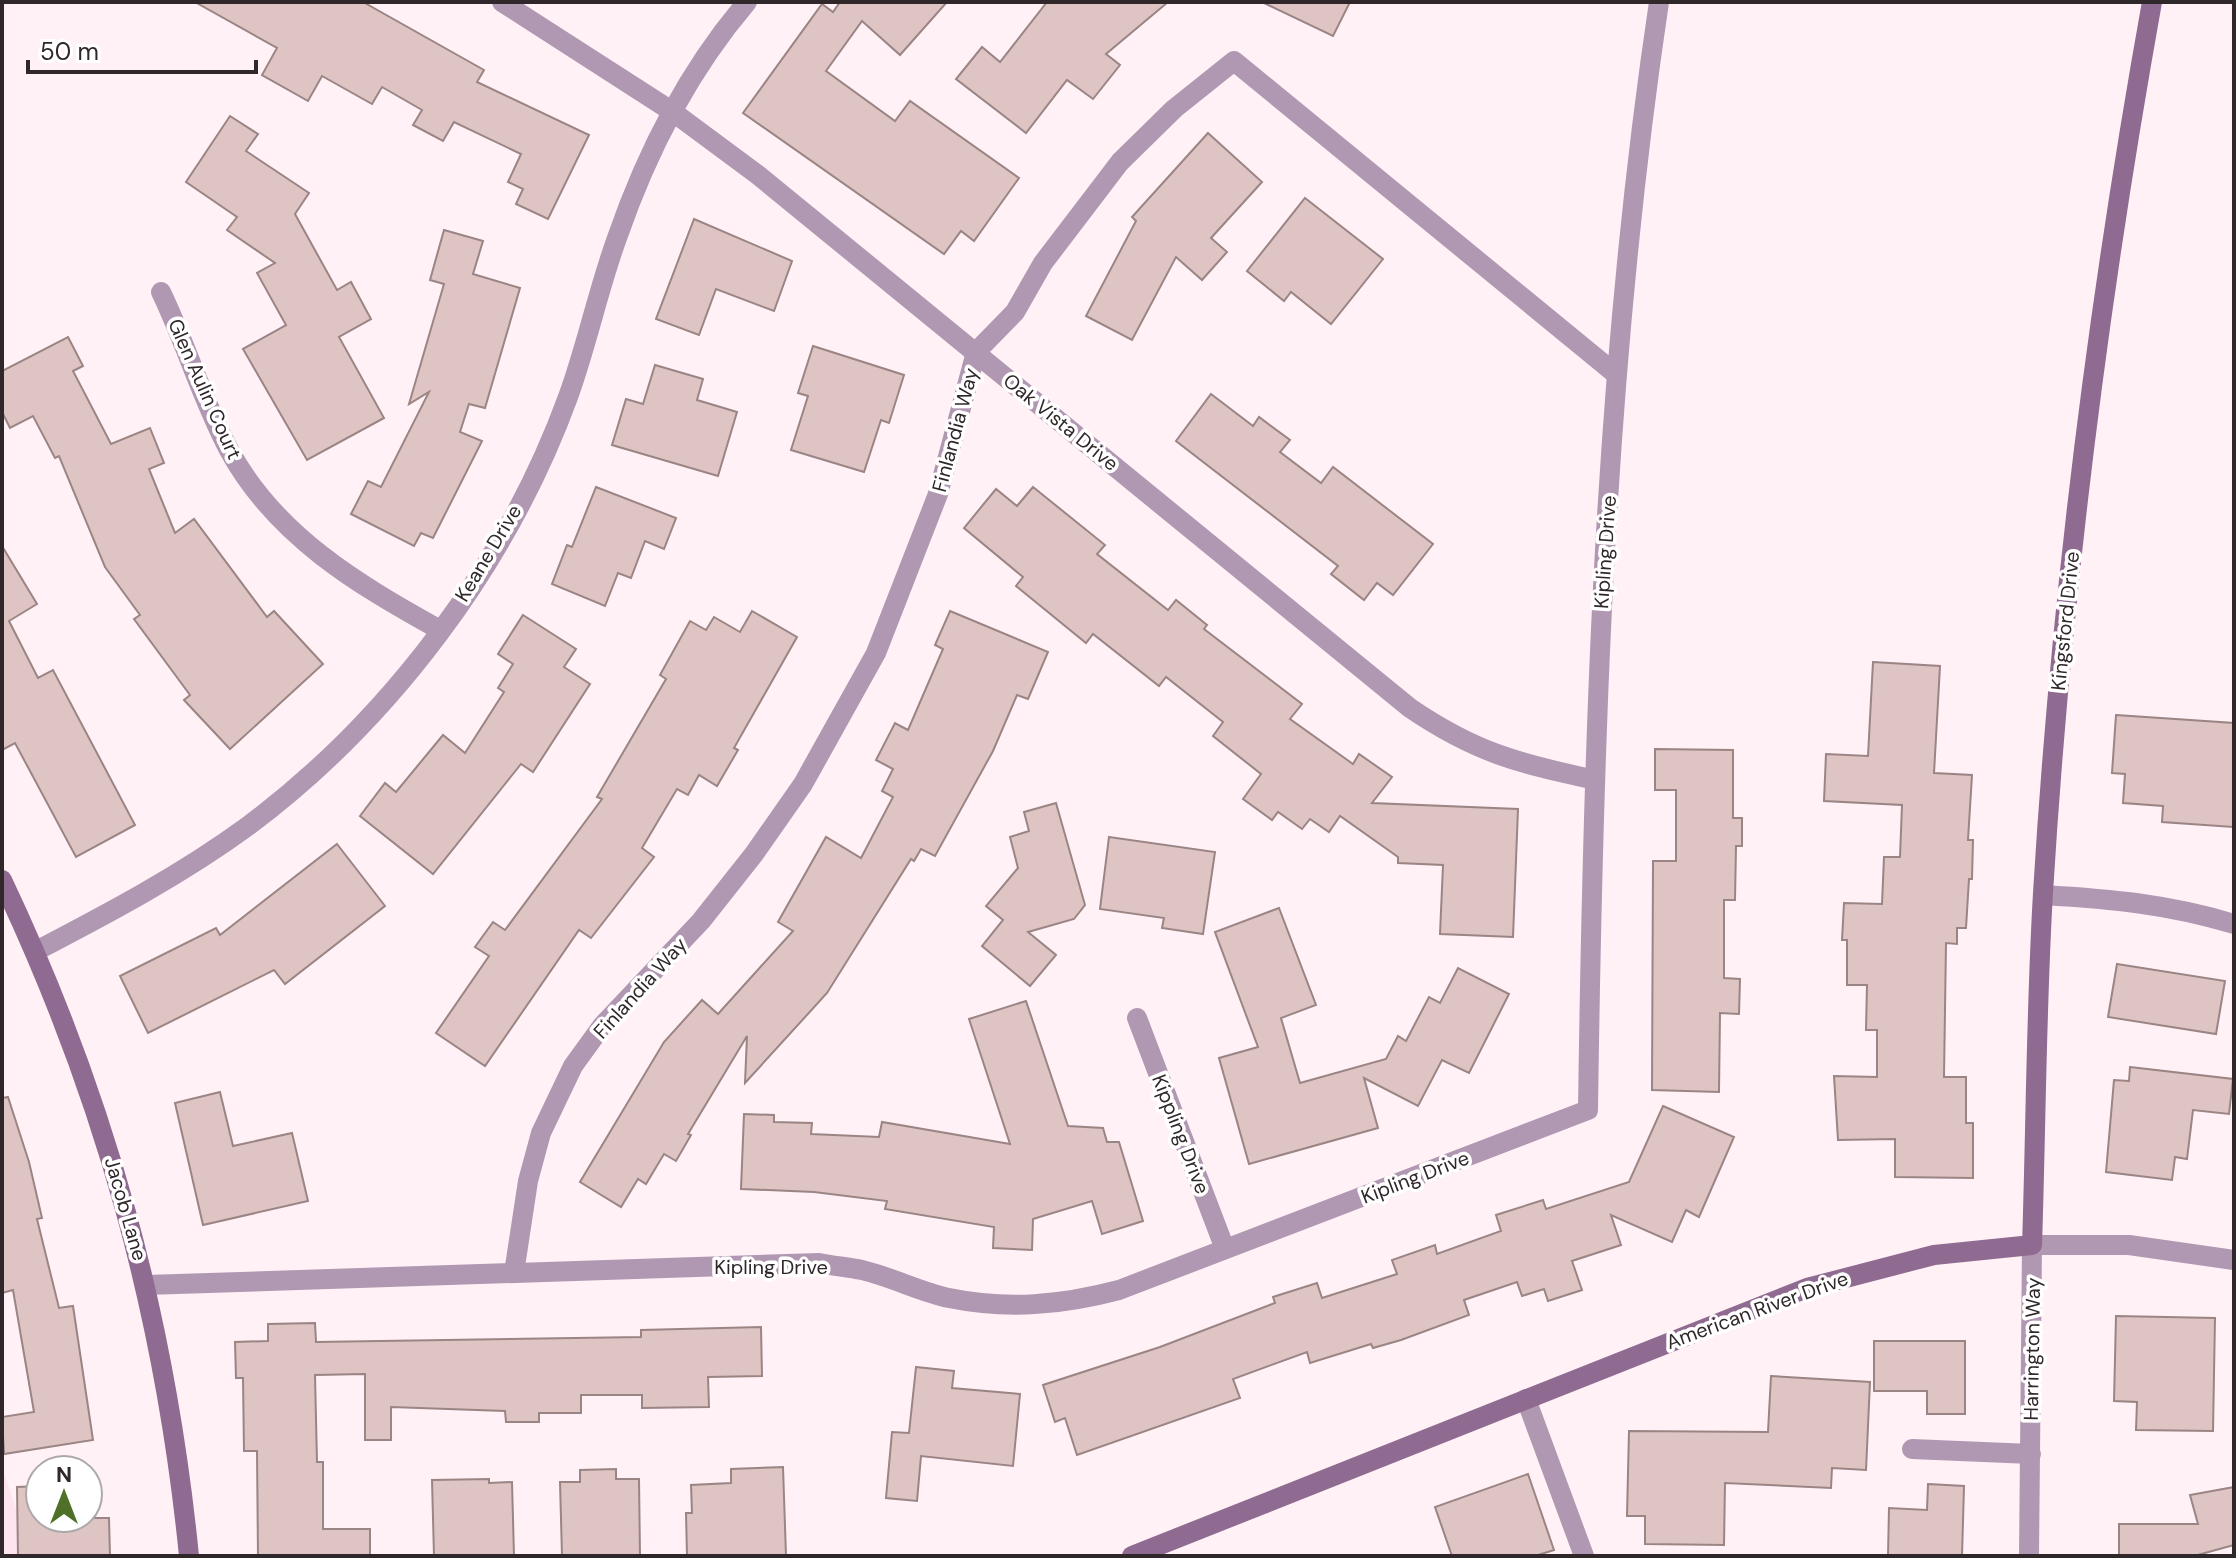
<svg xmlns="http://www.w3.org/2000/svg" width="2236" height="1558" viewBox="0 0 2236 1558" font-family="'DM Sans',sans-serif">
<rect width="100%" height="100%" fill="#fff1f6"/>
<polygon fill="#fde4ee" points="2,1468 33,1556 2,1556"/>
<g fill="#dec5c4" stroke="#9b8484" stroke-width="2">
<polygon points="195,2 363,2 484,70 477,82 589,135 548,219 516,204 523,189 508,182 521,154 454,122 443,141 413,125 422,110 382,87 372,104 322,76 308,101 262,75 277,48"/>
<polygon points="840,2 947,2 900,55 862,21 826,71 895,121 910,101 1019,178 974,241 961,231 944,254 743,113 822,4 833,12"/>
<polygon points="1047,2 1168,2 1106,54 1120,65 1093,99 1067,80 1026,133 956,79 982,47 1000,62"/>
<polygon points="1262,2 1350,2 1333,36"/>
<polygon points="230,116 258,134 246,151 309,193 295,214 337,290 351,282 371,319 339,337 384,418 307,460 243,349 286,325 257,273 275,263 227,230 237,217 186,182"/>
<polygon points="1208,133 1262,182 1211,238 1227,252 1202,280 1176,257 1132,340 1086,316 1136,221 1132,217"/>
<polygon points="1305,198 1383,259 1331,324 1291,292 1284,301 1247,271"/>
<polygon points="694,219 792,261 774,311 716,289 699,335 656,319"/>
<polygon points="444,230 483,241 473,274 520,288 485,408 469,404 460,432 482,441 433,538 421,533 414,546 351,514 368,481 381,487 429,392 409,404 444,284 430,280"/>
<polygon points="68,337 83,366 73,371 111,444 150,428 164,463 149,469 175,533 194,519 267,617 274,611 323,664 230,749 184,700 190,695 134,619 140,615 105,567 59,456 55,458 33,416 10,428 2,412 2,371"/>
<polygon points="813,346 904,375 889,423 881,420 864,472 791,450 808,396 798,393"/>
<polygon points="655,365 703,379 697,400 737,412 718,476 612,445 626,399 643,404"/>
<polygon points="1211,394 1253,426 1259,417 1290,440 1280,452 1321,483 1333,467 1433,544 1393,595 1377,583 1364,600 1331,574 1338,566 1176,441"/>
<polygon points="596,487 676,518 664,549 645,541 631,578 618,573 605,606 552,584 567,545 572,547"/>
<polygon points="1033,487 1105,545 1097,554 1168,610 1176,600 1207,625 1204,629 1302,704 1290,719 1353,764 1359,754 1392,777 1372,803 1518,809 1513,937 1440,934 1443,865 1398,863 1398,857 1340,816 1329,832 1310,819 1302,829 1278,812 1272,820 1243,799 1261,774 1213,736 1223,722 1166,677 1159,686 1093,634 1086,643 1016,586 1023,577 964,528 996,489 1017,506"/>
<polygon points="2,546 37,604 9,621 38,678 53,670 135,825 76,857 15,743 2,750"/>
<polygon points="752,611 797,637 734,748 738,750 717,786 699,775 688,795 677,789 642,848 654,857 591,938 579,930 485,1066 436,1033 489,956 475,947 493,922 505,930 602,799 597,797 666,679 660,675 690,621 706,630 714,617 740,632"/>
<polygon points="950,611 1048,652 1028,699 1017,695 993,751 935,856 921,849 914,861 911,859 827,993 745,1083 747,1036 688,1134 691,1135 676,1161 664,1154 646,1184 638,1179 621,1207 580,1182 664,1042 702,1000 718,1014 793,931 778,922 826,837 861,858 893,797 882,791 893,769 876,760 895,723 908,730 943,649 935,645"/>
<polygon points="523,615 576,649 564,667 590,684 533,772 521,764 433,874 360,816 385,783 396,792 443,735 465,753 504,692 498,688 513,664 498,654"/>
<polygon points="1873,662 1940,666 1934,773 1972,775 1968,840 1973,840 1972,879 1969,879 1966,928 1957,928 1957,944 1946,943 1944,1077 1966,1077 1966,1123 1973,1123 1973,1178 1895,1177 1895,1139 1838,1140 1834,1076 1877,1077 1877,1030 1866,1030 1867,985 1847,985 1847,940 1842,940 1844,903 1882,904 1884,857 1900,857 1902,805 1824,801 1826,754 1868,756"/>
<polygon points="2116,715 2234,723 2233,827 2162,822 2163,806 2123,803 2125,774 2112,773"/>
<polygon points="1655,749 1733,750 1733,818 1742,818 1742,846 1736,846 1735,900 1724,900 1724,978 1740,979 1739,1014 1720,1013 1719,1092 1652,1090 1653,861 1676,861 1676,790 1655,790"/>
<polygon points="1056,803 1085,905 1074,919 1028,932 1056,955 1030,986 982,946 1003,920 986,906 1018,868 1010,837 1029,831 1024,812"/>
<polygon points="1109,837 1215,852 1203,934 1162,928 1164,918 1100,909"/>
<polygon points="337,844 385,906 285,984 274,970 148,1033 120,976 216,928 220,935"/>
<polygon points="1279,908 1316,1005 1281,1018 1300,1083 1386,1059 1398,1036 1406,1041 1429,997 1440,1003 1458,968 1509,994 1469,1073 1442,1060 1418,1106 1364,1078 1378,1128 1249,1164 1219,1058 1258,1047 1215,932"/>
<polygon points="2117,964 2225,981 2216,1034 2108,1017"/>
<polygon points="1026,1001 1068,1126 1103,1128 1107,1142 1119,1142 1143,1221 1102,1234 1092,1201 1033,1219 1032,1250 993,1248 994,1227 885,1209 887,1201 814,1192 741,1189 744,1114 774,1115 774,1122 812,1123 811,1134 879,1137 882,1122 1010,1144 969,1019"/>
<polygon points="2130,1067 2233,1079 2229,1114 2193,1110 2187,1159 2175,1157 2172,1180 2106,1172 2114,1080 2129,1081"/>
<polygon points="220,1092 233,1146 292,1133 308,1201 203,1225 175,1103"/>
<polygon points="8,1097 29,1162 42,1218 37,1219 59,1308 73,1306 93,1440 4,1454 2,1417 34,1412 13,1290 2,1293 2,1098"/>
<polygon points="1663,1106 1734,1137 1699,1217 1686,1210 1672,1242 1611,1215 1621,1245 1572,1261 1582,1290 1548,1301 1544,1289 1522,1296 1517,1282 1464,1300 1469,1315 1401,1340 1373,1348 1371,1344 1310,1363 1307,1352 1233,1379 1240,1398 1077,1455 1065,1418 1055,1422 1043,1385 1160,1347 1275,1303 1273,1297 1317,1283 1322,1298 1397,1274 1392,1260 1435,1245 1437,1254 1501,1231 1496,1215 1543,1200 1546,1209 1629,1182"/>
<polygon points="2116,1316 2215,1318 2213,1431 2136,1430 2137,1402 2114,1401"/>
<polygon points="315,1323 316,1342 641,1337 641,1330 761,1327 762,1376 708,1377 709,1407 642,1408 642,1395 581,1395 581,1413 539,1413 539,1422 506,1422 505,1411 391,1407 391,1440 365,1440 365,1374 315,1375 317,1462 323,1462 323,1529 370,1529 370,1556 258,1556 257,1451 244,1451 243,1378 236,1378 235,1342 268,1341 268,1324"/>
<polygon points="1874,1341 1965,1341 1965,1414 1927,1414 1927,1391 1874,1391"/>
<polygon points="916,1367 954,1371 952,1388 1020,1394 1013,1466 921,1456 917,1501 886,1498 892,1432 909,1433"/>
<polygon points="1771,1376 1870,1382 1866,1470 1832,1468 1831,1488 1725,1483 1724,1545 1645,1544 1645,1516 1627,1516 1629,1431 1768,1432"/>
<polygon points="783,1467 786,1556 687,1556 686,1513 692,1513 691,1485 731,1483 731,1469"/>
<polygon points="616,1469 616,1479 639,1479 640,1556 562,1556 560,1482 580,1482 580,1470"/>
<polygon points="1528,1474 1554,1550 1535,1556 1452,1556 1435,1507"/>
<polygon points="489,1479 489,1483 512,1482 514,1556 434,1556 432,1480"/>
<polygon points="1928,1484 1964,1486 1962,1556 1888,1556 1889,1508 1927,1510"/>
<polygon points="40,1486 40,1518 109,1518 110,1556 18,1556 17,1487"/>
<polygon points="2234,1487 2234,1545 2194,1556 2119,1556 2119,1524 2198,1524 2190,1495"/>
</g>
<g fill="none" stroke-linecap="round" stroke-linejoin="round">
<g stroke="#b198b2" stroke-width="20">
<path d="M502,2L673,112L758,175L1410,708C1476,753 1518,763 1595,780"/>
<path d="M161,292C186,344 202,399 229,450C276,536 357,584 440,630"/>
<path d="M2043,895C2111,899 2168,904 2234,924"/>
<path d="M36,951C109,913 181,875 248,826C390,720 507,564 568,397C587,345 598,290 617,238C646,154 689,70 747,2"/>
<polyline points="1137,1018 1225,1249"/>
<polyline points="514,1273 528,1181 541,1133 573,1066 602,1026 701,921 754,854 803,784 876,653 938,494 976,352 1015,312 1043,263 1120,162 1174,109 1234,61 1617,375"/>
<path d="M146,1285L819,1263C833,1266 848,1267 862,1270C892,1277 920,1292 949,1298C1008,1310 1062,1305 1119,1290L1588,1110C1593,740 1604,369 1659,2"/>
<polyline points="1526,1399 1584,1556"/>
<polyline points="1912,1449 2031,1454"/>
<polyline points="2029,1556 2032,1245 2129,1245 2234,1260"/>
</g>
<g stroke="#8f6b91" stroke-width="20">
<path d="M2,880C105,1097 165,1316 189,1556"/>
<path d="M1132,1556L1807,1288L1934,1255L2032,1245C2036,1128 2036,1010 2043,893C2061,594 2099,297 2152,2"/>
</g>
</g>
<g text-anchor="middle" stroke-width="7" stroke-linejoin="round" paint-order="stroke">
<g font-size="20" fill="#2f272a" stroke="#fff">
<text transform="translate(205 389) rotate(66)" y="7">Glen Aulin Court</text>
<text transform="translate(1061 422) rotate(39)" y="7">Oak Vista Drive</text>
<text transform="translate(955 430) rotate(-75)" y="7">Finlandia Way</text>
<text transform="translate(1605 552) rotate(-86)" y="7">Kipling Drive</text>
<text transform="translate(488 553) rotate(-59)" y="7">Keane Drive</text>
<text transform="translate(2065 621) rotate(-84)" y="7">Kingsford Drive</text>
<text transform="translate(640 988) rotate(-48)" y="7">Finlandia Way</text>
<text transform="translate(1181 1134) rotate(69)" y="7">Kippling Drive</text>
<text transform="translate(1415 1177) rotate(-21)" y="7">Kipling Drive</text>
<text transform="translate(126 1209) rotate(74)" y="7">Jacob Lane</text>
<text x="771" y="1274">Kipling Drive</text>
<text transform="translate(1757 1310) rotate(-20)" y="7">American River Drive</text>
<text transform="translate(2032 1349) rotate(-89)" y="7">Harrington Way</text>
</g>
</g>
<rect width="2236" height="1558" fill="none" stroke="#2f272a" stroke-width="8"/>
<g transform="translate(64 1494)"><circle r="38" fill="#ffffff" stroke="#aca9aa" stroke-width="2"/>
<path d="M0-6L14 30L0 20L-14 30Z" fill="#4e7027"/>
<text y="-12" font-size="22" font-weight="bold" text-anchor="middle" fill="#2f272a">N</text>
</g>
<path d="M28 60v12h228v-12" fill="none" stroke="#2f272a" stroke-width="4"/>
<text x="40" y="60" font-size="24" fill="#2f272a" stroke="#ffffff" stroke-width="6" paint-order="stroke">50 m</text>
</svg>
